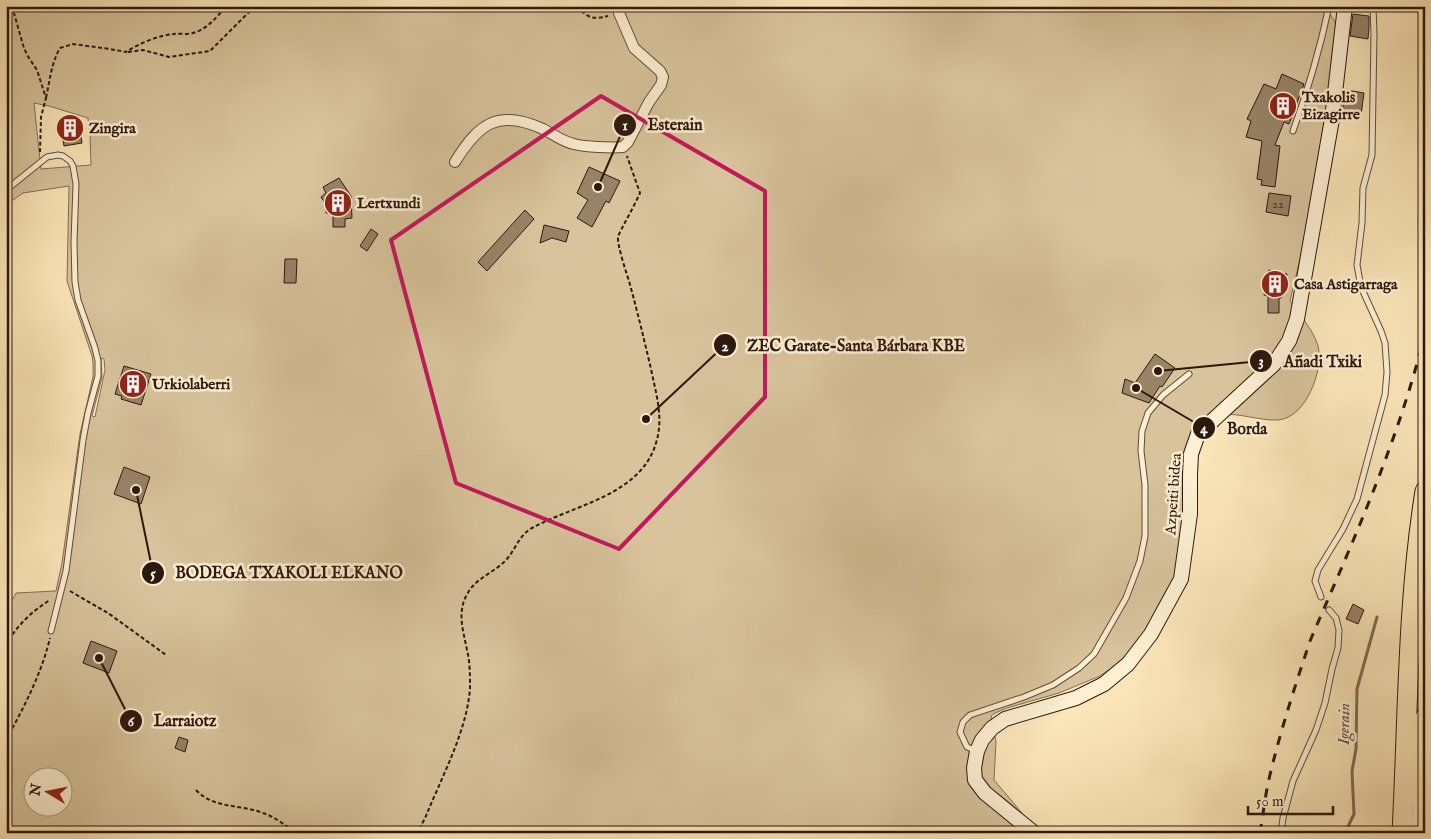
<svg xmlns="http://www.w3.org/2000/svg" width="1431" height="839" viewBox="0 0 1431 839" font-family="'IM FELL English',serif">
<rect width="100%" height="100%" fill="#fbe6b9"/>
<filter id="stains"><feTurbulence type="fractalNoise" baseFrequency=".004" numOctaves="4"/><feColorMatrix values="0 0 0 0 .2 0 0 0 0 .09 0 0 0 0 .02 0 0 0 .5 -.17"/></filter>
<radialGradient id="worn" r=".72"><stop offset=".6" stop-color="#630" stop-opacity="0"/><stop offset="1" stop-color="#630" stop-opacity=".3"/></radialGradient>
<path fill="#d8c39c" stroke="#826e55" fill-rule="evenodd" d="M6,6H1324L1339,27L1316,181L1299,263L1290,301C1299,314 1314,331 1318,346C1324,370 1306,418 1278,420C1260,421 1237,412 1221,415C1215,416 1208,419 1203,421L1182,552L1172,585L1163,605L1134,647L1120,662L1100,676L1059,693L1007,708L995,713L991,716L996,742L994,780L1039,833H6V611L16,593L56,591L62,563L80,434L93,377V363L92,356L67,281L69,186L23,193L6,205ZM34,103L49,106L88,118L90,135L91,165L41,169ZM101,358L104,359L105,370L95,417L92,416L102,377ZM32,776H62V806H32Z"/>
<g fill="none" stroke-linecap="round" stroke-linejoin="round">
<polyline stroke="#7f6a52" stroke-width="3" points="1345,833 1354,814 1352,771 1356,749 1357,689 1377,617"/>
</g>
<g fill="#988367" stroke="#2d180e">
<polygon points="1353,14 1369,16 1369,27 1368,39 1350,36"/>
<polygon points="1282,74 1304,84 1289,124 1284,122 1275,145 1280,146 1275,187 1261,185 1262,180 1257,179 1262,141 1246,137 1251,121 1247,119 1264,84 1276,89"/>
<polygon points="1346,90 1364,93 1361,115 1342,112"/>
<polygon points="78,119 82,143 64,146 60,122"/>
<polygon points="589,167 620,181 609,203 606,201 592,227 577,218 588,200 577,193"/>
<polygon points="339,178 351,196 352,218 345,219 345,227 333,227 333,213 326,213 326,204 321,197 326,193 323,187"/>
<polygon points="1269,193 1291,196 1288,216 1266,212"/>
<polygon points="525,210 534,219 487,271 478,262"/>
<polygon points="544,225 569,231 566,242 552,238 540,243"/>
<polygon points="371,229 378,234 367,251 360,246"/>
<polygon points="285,259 297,259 296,283 284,283"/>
<polygon points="1269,270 1287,274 1281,298 1279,298 1279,313 1268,313 1268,296 1264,295"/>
<polygon points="1155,354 1175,368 1162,387 1160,386 1149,403 1122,393 1125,379 1135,383"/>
<polygon points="124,366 151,374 141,405 121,399 122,396 115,394"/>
<polygon points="124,467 150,477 141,504 114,494"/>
<polygon points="1353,604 1364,610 1358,624 1346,619"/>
<polygon points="91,641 117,651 109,673 83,663"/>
<polygon points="179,737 188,740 185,752 175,748"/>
</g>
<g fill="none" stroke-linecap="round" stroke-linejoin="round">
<defs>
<g id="service">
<path d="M1293,131C1308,90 1320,49 1329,6"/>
<polyline points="6,190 47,157 58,155 63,156 70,161 73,166 76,184 74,242 75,282 78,300 95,348 98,361 98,376 88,413 83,440 66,571 51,631"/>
<polyline points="1321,597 1315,581 1318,570 1343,529 1357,499 1385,395 1387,372 1385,343 1381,331 1361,287 1357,265 1362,223 1363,188 1372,155 1374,34 1373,6"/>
<polyline points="977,751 967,747 960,732 963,722 970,715 1024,697 1053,685 1079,668 1094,654 1126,598 1140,561 1145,536 1145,485 1141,451 1142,431 1148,413 1163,395 1189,374"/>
<polyline points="1281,833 1283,818 1293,781 1316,730 1325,703 1332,669 1338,648 1339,630 1336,618 1329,610"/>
</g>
<path id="minor" d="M455,162C479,123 498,109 543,129C553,134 563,142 574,144C585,147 612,148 623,147L628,142L649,102L661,85L663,77L660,71L634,48L619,13L618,6"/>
<polyline id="secondary" points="1034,833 985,793 975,780 974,768 977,751 982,740 992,728 1005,719 1076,698 1104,684 1128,664 1151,634 1181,579 1190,514 1190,475 1191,454 1198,434 1274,364 1289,341 1297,319 1332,119 1345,6"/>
<g id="motorway">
<path d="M1402,833C1408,719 1407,604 1425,491"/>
<polyline points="1421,833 1425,718"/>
</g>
</defs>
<use href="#service" stroke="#604c39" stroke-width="7"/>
<use href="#minor" stroke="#604c39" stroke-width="12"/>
<use href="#secondary" stroke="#2d180e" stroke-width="16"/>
<use href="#motorway" stroke="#2d180e" stroke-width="21"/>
<g stroke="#2d180e" stroke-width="2" stroke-dasharray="4 2.5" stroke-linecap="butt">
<polyline points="12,6 23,45 27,55 37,70 46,98 41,117 40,152"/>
<path d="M577,6C588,18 592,20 608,16"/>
<polyline points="128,52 143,50 169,57 210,51 255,6"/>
<path d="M46,98C50,80 51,64 60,48L73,44L110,49L126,52C138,44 159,35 174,34C180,33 188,35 193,33C208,29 217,16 227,6"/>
<polyline points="70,591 108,613 166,655"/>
<path d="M6,646C15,627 32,611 50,600"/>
<path d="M6,740C24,707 41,675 50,638"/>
<path d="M196,790C214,809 240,804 263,813C275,817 286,826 297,833"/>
<path d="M414,833L420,828L426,816C442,776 467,731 470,688C470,675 470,662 467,650C463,629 456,611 469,591C478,577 495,572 506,560C516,549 519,535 532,528C574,505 641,495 656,443C664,418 656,394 651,369C644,339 637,310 629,281C626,272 617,244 618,237C619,233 622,229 623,226C629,215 635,204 640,193L627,156"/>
</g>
<use href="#service" stroke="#fcefd2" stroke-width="5"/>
<use href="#minor" stroke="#fcefd2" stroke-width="10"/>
<use href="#secondary" stroke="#fcefd2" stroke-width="14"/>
<use href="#motorway" stroke="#fbe6b9" stroke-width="19"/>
<path stroke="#2d180e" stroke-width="3" stroke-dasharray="9 9" stroke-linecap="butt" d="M1260,833C1263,815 1265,797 1269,779C1280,732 1295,686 1310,641C1353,541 1399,440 1425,333"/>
</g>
<path fill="none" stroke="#c2185b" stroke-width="4" stroke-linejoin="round" d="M601,96L765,191V397L619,549L456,483L391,240Z"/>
<defs>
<symbol id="building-disc" viewBox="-11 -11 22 22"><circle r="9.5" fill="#8f2418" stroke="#fcefd2"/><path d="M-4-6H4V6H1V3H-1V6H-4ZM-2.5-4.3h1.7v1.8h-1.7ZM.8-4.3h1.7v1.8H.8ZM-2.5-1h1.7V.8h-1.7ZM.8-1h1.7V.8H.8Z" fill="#fff"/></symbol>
</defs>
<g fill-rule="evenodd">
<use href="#building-disc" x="1267" y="90" width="32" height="32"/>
<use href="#building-disc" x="54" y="112" width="32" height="32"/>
<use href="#building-disc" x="322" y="187" width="32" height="32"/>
<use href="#building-disc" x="1259" y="268" width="32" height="32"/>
<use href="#building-disc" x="117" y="368" width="32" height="32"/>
</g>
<g text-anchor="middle" stroke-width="5" stroke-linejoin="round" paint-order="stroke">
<g font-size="12" fill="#483324">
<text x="1278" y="208">22</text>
</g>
<g font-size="15" font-weight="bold" fill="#2d180e" stroke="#fcefd2" text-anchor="start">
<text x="1302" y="102">Txakolis<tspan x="1302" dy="17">Eizagirre</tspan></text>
<text x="89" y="133">Zingira</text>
<text x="357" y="208">Lertxundi</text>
<text x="1294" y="289">Casa Astigarraga</text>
<text x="152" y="389">Urkiolaberri</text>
</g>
<g font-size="15" fill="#2d180e" stroke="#fcefd2">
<text transform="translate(1173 494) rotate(-86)" y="5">Azpeiti bidea</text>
</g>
<g font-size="16" font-style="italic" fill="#634e3b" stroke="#fcefd2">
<text transform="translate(1343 724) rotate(-89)" y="6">Igerain</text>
</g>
</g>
<path fill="none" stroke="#2d180e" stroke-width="2" d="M598 187L625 125M646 419L725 345M1158 371L1261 361M1136 388L1204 428M136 490L153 573M99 658L131 721"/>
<g fill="#2d180e" stroke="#fcefd2" stroke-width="2">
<circle cx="598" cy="187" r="5"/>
<circle cx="646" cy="419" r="5"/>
<circle cx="1158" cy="371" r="5"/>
<circle cx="1136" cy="388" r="5"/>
<circle cx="136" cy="490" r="5"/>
<circle cx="99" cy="658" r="5"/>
<circle cx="625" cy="125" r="12"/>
<circle cx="725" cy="345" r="12"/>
<circle cx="1261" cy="361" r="12"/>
<circle cx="1204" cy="428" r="12"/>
<circle cx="153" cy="573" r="12"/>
<circle cx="131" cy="721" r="12"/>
</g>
<g font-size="15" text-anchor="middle" font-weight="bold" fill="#fff">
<text x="625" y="130">1</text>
<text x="725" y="351">2</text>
<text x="1261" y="366">3</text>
<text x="1204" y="433">4</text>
<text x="153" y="578">5</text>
<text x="131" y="726">6</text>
</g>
<g font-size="16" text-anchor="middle" font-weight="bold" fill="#2d180e" stroke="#fcefd2" stroke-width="5" stroke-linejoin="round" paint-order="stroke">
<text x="675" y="130">Esterain</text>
<text x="856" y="351">ZEC Garate-Santa Bárbara KBE</text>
<text x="1323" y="367">Añadi Txiki</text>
<text x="1247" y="434">Borda</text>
<text x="289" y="578">BODEGA TXAKOLI ELKANO</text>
<text x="185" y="726">Larraiotz</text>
</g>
<rect width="1431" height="839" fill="none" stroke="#fbe6b9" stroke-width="25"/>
<rect x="8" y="8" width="1416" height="824" fill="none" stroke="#2d180e" stroke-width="2.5"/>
<rect x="12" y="12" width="1406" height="814" fill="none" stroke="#2d180e"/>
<g transform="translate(48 792) rotate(280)"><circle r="24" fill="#fcefd2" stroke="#a99984"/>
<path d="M0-4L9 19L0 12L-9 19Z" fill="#8f2418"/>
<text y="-8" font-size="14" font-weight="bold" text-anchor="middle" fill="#2d180e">N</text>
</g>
<path d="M1248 806v8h85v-8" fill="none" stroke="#2d180e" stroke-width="2.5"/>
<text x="1256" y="806" font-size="15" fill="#2d180e" stroke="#fcefd2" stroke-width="4" paint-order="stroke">50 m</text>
<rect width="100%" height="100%" filter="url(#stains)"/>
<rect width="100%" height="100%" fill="url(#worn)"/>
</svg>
